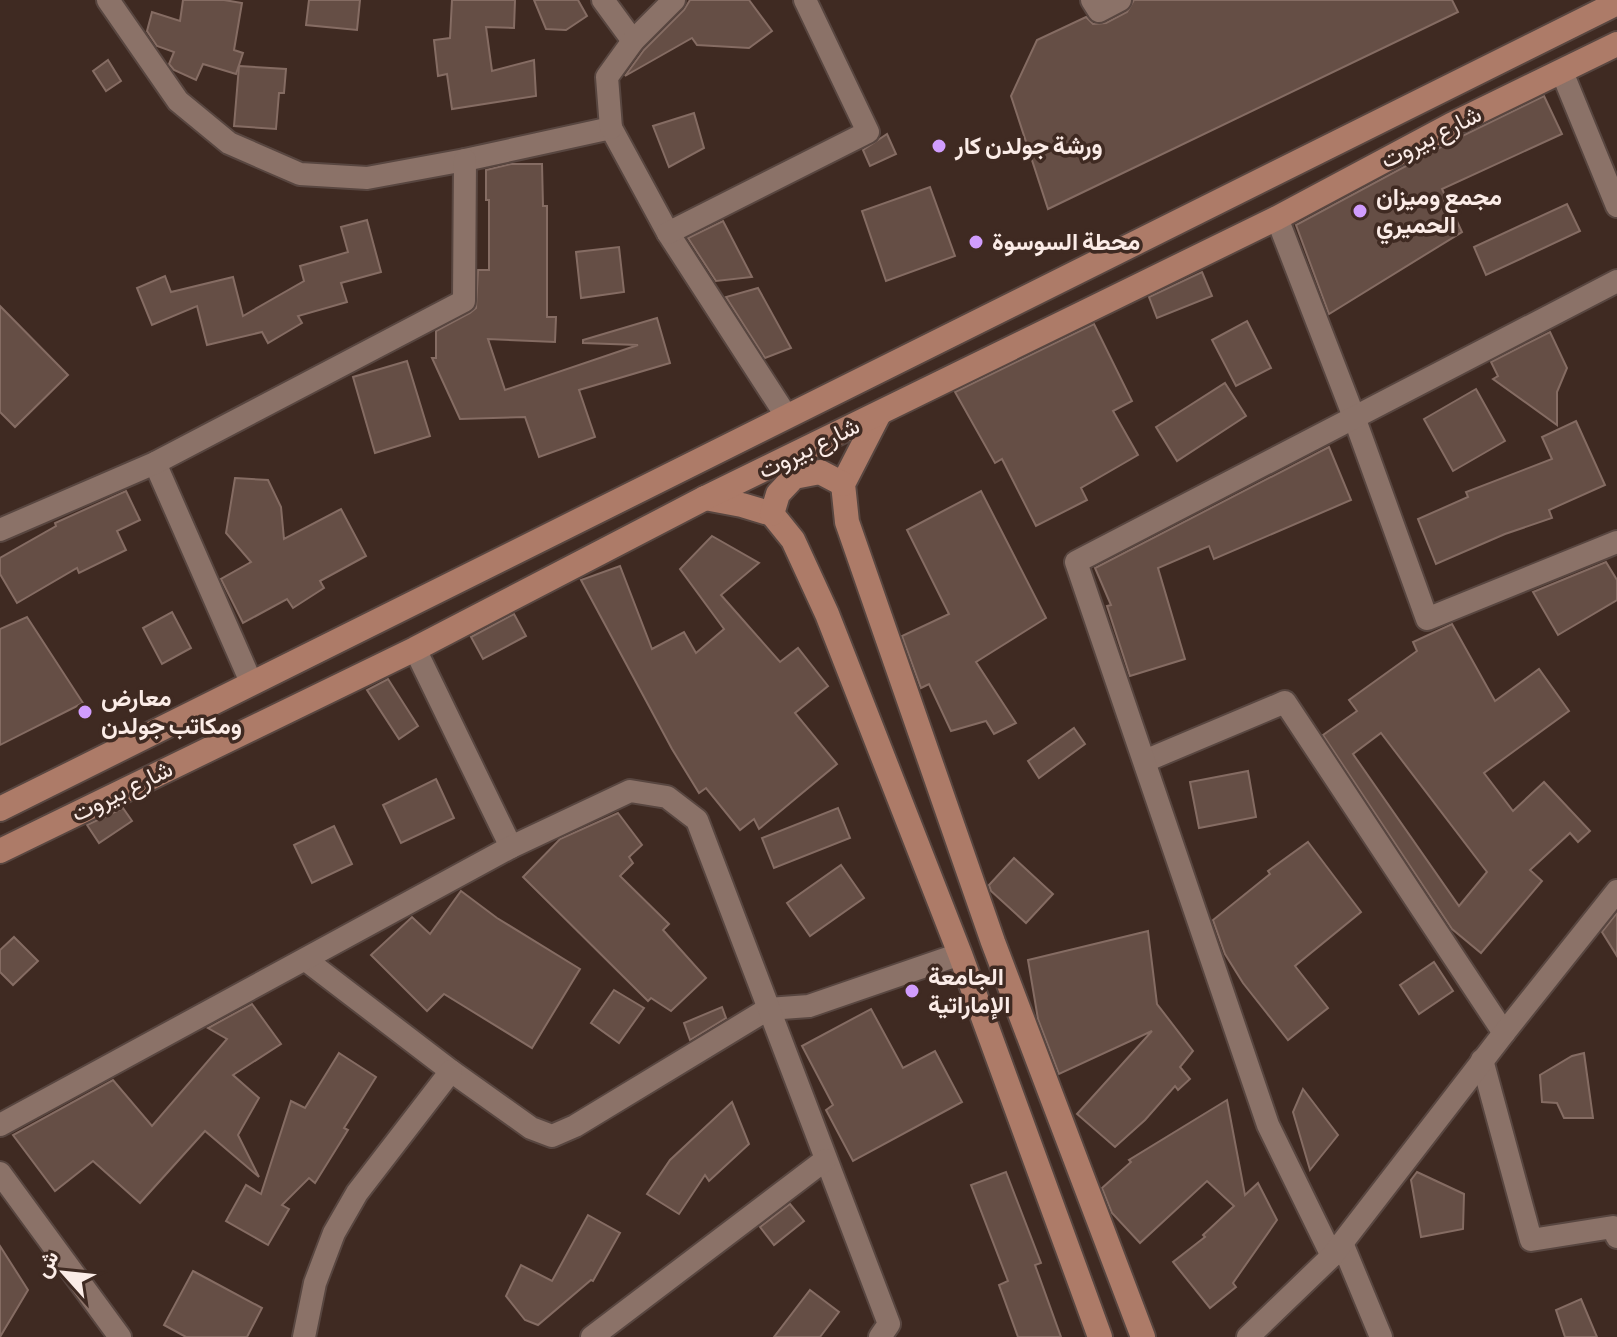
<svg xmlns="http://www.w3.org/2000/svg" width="1617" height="1337" viewBox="0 0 1617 1337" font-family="'Sofia Sans Condensed',Vazirmatn,sans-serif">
<rect width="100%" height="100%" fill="#3f2a22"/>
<g fill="#654e45" stroke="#856c63" stroke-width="2" fill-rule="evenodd">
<polygon points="183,0 224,0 242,3 234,50 243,53 236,74 203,64 196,80 174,70 169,64 174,52 157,46 147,31 152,12 180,21"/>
<polygon points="309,0 360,0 357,30 306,25"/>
<polygon points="452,0 515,0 514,28 486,27 492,71 534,60 536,96 452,109 447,74 438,76 434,40 450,38"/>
<polygon points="534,0 578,0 587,16 566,30 546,29"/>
<polygon points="690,0 749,0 772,31 749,48 697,45 692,38 625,76 644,50 684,10"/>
<polygon points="1134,0 1452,0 1458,12 1048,209 1011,96 1037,40 1086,17 1093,24 1106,23 1127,12"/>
<polygon points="108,60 121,81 106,91 93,71"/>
<polygon points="239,66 286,69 284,93 279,93 276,129 234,126"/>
<polygon points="1544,96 1562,134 1442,189 1462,232 1329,314 1296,225 1458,138"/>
<polygon points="694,113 704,148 669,167 653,126"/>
<polygon points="887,134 896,154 870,166 863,150"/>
<polygon points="511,164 542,164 543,206 547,206 547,317 556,317 555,342 488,339 505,390 638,345 583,343 583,340 657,318 670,363 579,390 595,437 539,457 525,417 460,419 432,358 436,358 436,331 470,313 476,308 478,270 489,270 489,200 486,200 486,170"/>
<polygon points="930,187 955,256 886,281 862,211"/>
<polygon points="1567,204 1580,231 1486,275 1474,247"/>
<polygon points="367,220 381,272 341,283 347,302 298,316 302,323 268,343 262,332 207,345 197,306 152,325 137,288 165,276 171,292 233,277 243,316 304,281 300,266 348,252 341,227"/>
<polygon points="723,221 752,277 716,281 688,238"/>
<polygon points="619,247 624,292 581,298 576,252"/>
<polygon points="1202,272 1212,296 1157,318 1149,297"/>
<polygon points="758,288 791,348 765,358 726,297"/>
<polygon points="0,306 68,375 15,427 0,412"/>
<polygon points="1247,321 1271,368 1236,386 1212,340"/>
<polygon points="1094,324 1132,401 1113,411 1138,455 1081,488 1087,500 1036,526 1002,459 995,463 955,392"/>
<polygon points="1550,332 1567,368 1557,392 1557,425 1493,379 1498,376 1491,362"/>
<polygon points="407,361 430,436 375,453 353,377"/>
<polygon points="1225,383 1246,416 1177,461 1156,427"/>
<polygon points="1476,389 1505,441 1453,471 1424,419"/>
<polygon points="1576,421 1605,485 1549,510 1552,518 1505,534 1436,564 1418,519 1468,497 1466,492 1552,459 1542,437"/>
<polygon points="1329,447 1351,500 1214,559 1209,546 1158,568 1185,659 1130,676 1107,606 1111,605 1095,568"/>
<polygon points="235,478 268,480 281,507 284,539 341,509 366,556 320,581 324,588 293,608 287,599 243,623 221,579 251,562 226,533"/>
<polygon points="126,491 140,520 117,531 126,550 79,573 77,568 17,603 0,574 0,558 56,526 55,523"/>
<polygon points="981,491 1046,618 976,662 1016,723 994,734 986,721 951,731 929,684 921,688 902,636 949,614 907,530"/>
<polygon points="712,536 759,563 721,595 780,662 798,648 828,686 795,713 837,764 759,829 754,819 740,830 706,788 699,793 672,749 581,580 620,566 652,649 684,632 696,653 724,629 680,569"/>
<polygon points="1606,562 1617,580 1617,600 1558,635 1533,592"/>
<polygon points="172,612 191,648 162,664 143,628"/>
<polygon points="514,614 526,636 483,659 471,637"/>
<polygon points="27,617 83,703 0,745 0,629"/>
<path d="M1452,624L1495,701L1539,669L1569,711L1484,773L1513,811L1544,782L1590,831L1578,842L1570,833L1530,870L1542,881L1481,953L1452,929L1323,735L1357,711L1349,700L1417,651L1413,642ZM1381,733L1487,872L1459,906L1353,754Z"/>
<polygon points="388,679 418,726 399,739 367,690"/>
<polygon points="1074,728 1085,744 1039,778 1028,761"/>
<polygon points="1248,771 1256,817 1199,828 1190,782"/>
<polygon points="436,779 454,818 401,843 383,805"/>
<polygon points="123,808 132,821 99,843 87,825"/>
<polygon points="838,808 850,838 774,868 762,838"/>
<polygon points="618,813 642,845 629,857 633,863 620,876 669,924 663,930 706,978 671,1011 651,998 648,1001 523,877 560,839"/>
<polygon points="334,826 352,864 312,883 294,845"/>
<polygon points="1308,842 1361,912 1295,966 1328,1008 1288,1040 1243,983 1225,954 1213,920 1270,874 1268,871"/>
<polygon points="1014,858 1053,894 1026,923 991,891 989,885"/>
<polygon points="841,865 864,898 810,936 787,903"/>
<polygon points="461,891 497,918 580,969 532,1048 444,994 427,1011 371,955 412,917 430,934"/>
<polygon points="1617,913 1617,956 1602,932"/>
<polygon points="1148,931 1157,1004 1193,1051 1180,1067 1190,1079 1178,1090 1175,1086 1145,1120 1115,1147 1077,1114 1152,1031 1059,1074 1038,1019 1028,960"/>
<polygon points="14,937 38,961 13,985 0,972 0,950"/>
<polygon points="1434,962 1453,991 1419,1014 1400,985"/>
<polygon points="614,990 644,1008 619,1043 591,1023"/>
<polygon points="252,1004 281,1044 233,1075 259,1098 238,1135 259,1177 205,1131 140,1203 93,1161 55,1191 13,1135 113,1080 152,1126 227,1039 208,1028"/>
<polygon points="722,1007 726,1018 690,1040 684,1023"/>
<polygon points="871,1009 903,1068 935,1051 962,1102 853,1161 826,1110 833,1105 802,1046"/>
<polygon points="339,1053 376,1077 344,1128 348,1130 315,1183 309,1178 282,1205 289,1209 268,1245 226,1221 246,1185 261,1194 291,1101 305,1108"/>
<polygon points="1584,1053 1593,1118 1564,1118 1557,1103 1542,1102 1540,1075 1572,1056"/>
<polygon points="1303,1089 1338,1135 1310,1170 1293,1112"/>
<polygon points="1227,1100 1245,1195 1258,1183 1277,1220 1233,1283 1236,1287 1210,1308 1173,1262 1205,1237 1203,1235 1234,1206 1207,1181 1140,1243 1112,1213 1102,1188 1131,1162 1129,1160"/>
<polygon points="732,1102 749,1144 709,1181 705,1175 679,1214 647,1194 670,1160"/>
<polygon points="1006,1172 1041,1263 1035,1265 1061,1337 1018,1337 999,1285 1008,1281 971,1185"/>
<polygon points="1417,1172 1464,1194 1463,1229 1421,1237 1411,1180"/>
<polygon points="790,1204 804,1221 774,1245 760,1227"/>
<polygon points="588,1215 620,1233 593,1281 591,1280 538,1325 525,1320 506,1296 521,1265 552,1281"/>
<polygon points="0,1246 28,1290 0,1337"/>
<polygon points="193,1271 262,1308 247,1337 186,1337 164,1325"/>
<polygon points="810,1290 839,1312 820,1337 774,1337"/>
<polygon points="1581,1299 1597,1337 1565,1337 1556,1310"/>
</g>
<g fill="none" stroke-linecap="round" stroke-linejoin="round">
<defs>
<g id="street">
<polyline points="108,0 178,101 229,143 300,174 367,178 465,160 611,128 668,233 787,417"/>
<polyline points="603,0 633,41"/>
<polyline points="1092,0 1099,11 1120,0"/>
<polyline points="1562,72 1617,206"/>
<polyline points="611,128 607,77 633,41 674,0"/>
<polyline points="1277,218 1354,417 1427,619 1617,542"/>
<polyline points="668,233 868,132 805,0"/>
<polyline points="155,463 251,682"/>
<polyline points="0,530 155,463 464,301 465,160"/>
<polyline points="415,649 511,847"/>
<polyline points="1145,761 1285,702 1504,1033"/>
<polyline points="306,960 451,1071 531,1128 552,1136 575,1126 768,1009 809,1006 960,954"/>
<polyline points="1482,1060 1531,1240 1613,1227 1617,1237"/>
<polyline points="0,1125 511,847 630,791 667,797 697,820 889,1324 880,1337"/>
<polyline points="0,1173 120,1337"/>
<polyline points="1342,1243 1381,1337"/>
<polyline points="1332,1256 1268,1125 1076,562 1617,281"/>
<polyline points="304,1337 315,1283 334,1233 357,1193 451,1071"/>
<polyline points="592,1337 825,1160"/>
<polyline points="1248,1337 1332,1256 1504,1033 1617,891"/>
</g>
<g id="secondary">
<polyline points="879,414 843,484 847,522 993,942 1143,1337"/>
<polyline points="705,498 742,505 772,514 793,540 827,614 960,954 1100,1337"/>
<polyline points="772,514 778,494 794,477 820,472 843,484"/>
<polyline points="0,809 1617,3"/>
<polyline points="0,851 415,649 705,498 1277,218 1451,125 1617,44"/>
</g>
</defs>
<use href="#street" stroke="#584640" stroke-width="26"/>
<use href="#secondary" stroke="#584640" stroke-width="28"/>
<use href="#street" stroke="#8b7268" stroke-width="22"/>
<use href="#secondary" stroke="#ad7b68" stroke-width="24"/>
</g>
<g fill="#d19dfe" stroke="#3f2a22" stroke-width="3">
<circle cx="939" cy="146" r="8"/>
<circle cx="1360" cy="211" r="8"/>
<circle cx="976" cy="242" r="8"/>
<circle cx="85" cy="712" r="8"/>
<circle cx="912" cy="991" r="8"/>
</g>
<g text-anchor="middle" stroke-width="7" stroke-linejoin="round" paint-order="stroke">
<g font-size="24" fill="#fbece7" stroke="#3f2a22">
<text transform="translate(1431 137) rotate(-27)" y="8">شارع بيروت</text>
<text transform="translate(809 448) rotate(-26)" y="8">شارع بيروت</text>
<text transform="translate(122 791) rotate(-26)" y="8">شارع بيروت</text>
</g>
<g font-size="24" font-weight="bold" fill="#fbece7" stroke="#3f2a22" text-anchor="start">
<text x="955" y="154">ورشة جولدن كار</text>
<text x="1376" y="205">مجمع وميزان<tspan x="1376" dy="28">الحميري</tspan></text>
<text x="992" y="250">محطة السوسوة</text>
<text x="101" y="706">معارض<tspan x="101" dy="28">ومكاتب جولدن</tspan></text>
<text x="928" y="985">الجامعة<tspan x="928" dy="28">الإماراتية</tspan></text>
</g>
</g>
<g transform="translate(64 1273) rotate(297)" stroke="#3f2a22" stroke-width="6" paint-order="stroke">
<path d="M0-6L14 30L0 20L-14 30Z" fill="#fbece7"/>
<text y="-12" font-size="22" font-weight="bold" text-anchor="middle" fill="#fbece7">ش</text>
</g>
</svg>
